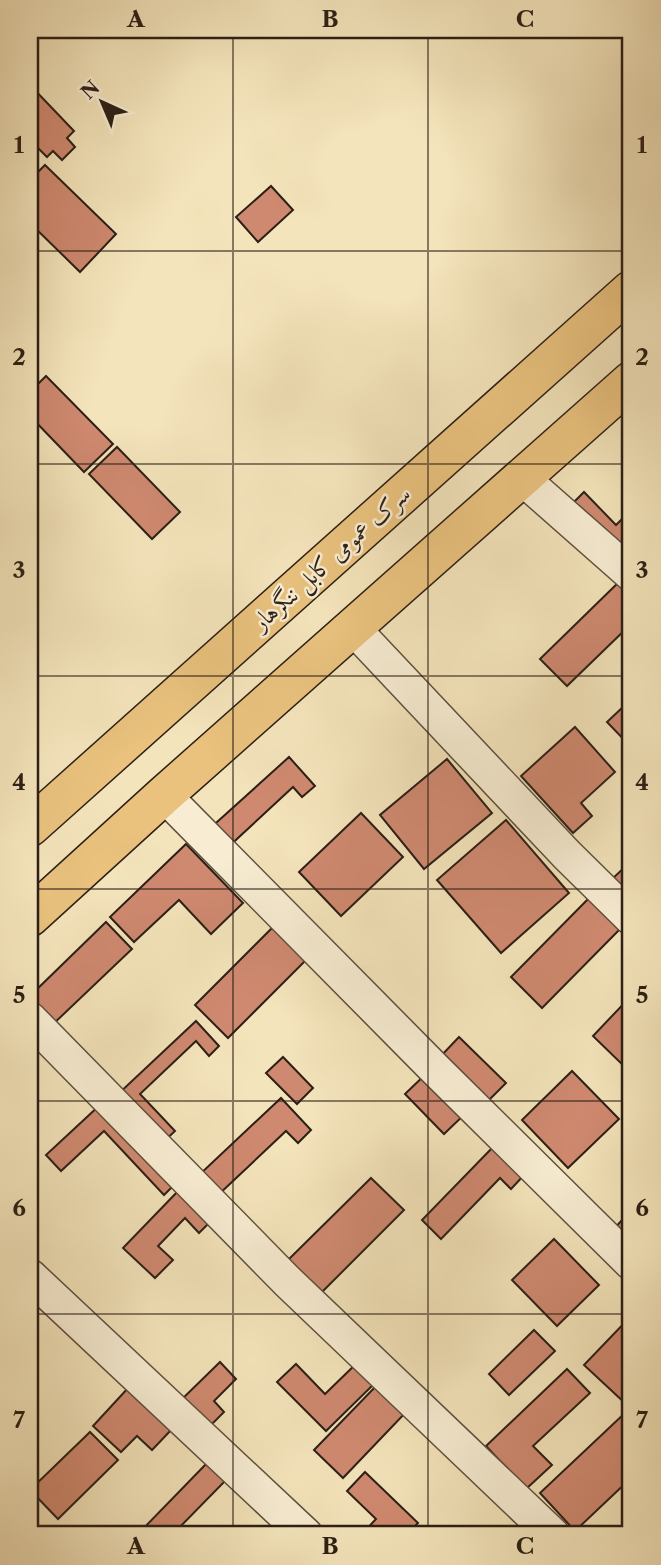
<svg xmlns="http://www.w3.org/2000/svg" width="661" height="1565" viewBox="0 0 661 1565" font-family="'Libre Caslon Text',Amiri,serif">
<rect width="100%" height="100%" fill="#f4e4bb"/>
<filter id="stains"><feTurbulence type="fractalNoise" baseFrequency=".00286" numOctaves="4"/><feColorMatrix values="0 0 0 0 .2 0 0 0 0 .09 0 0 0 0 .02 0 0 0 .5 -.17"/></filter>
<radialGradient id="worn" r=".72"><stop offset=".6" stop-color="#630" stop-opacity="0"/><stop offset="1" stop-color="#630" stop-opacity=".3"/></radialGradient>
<g fill="#cf8970" stroke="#2b1f16" stroke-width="2">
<polygon points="30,85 74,131 67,138 75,147 62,160 53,151 47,157 30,140"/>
<polygon points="45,165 116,234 80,272 30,223 30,180"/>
<polygon points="271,186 293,210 258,242 236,217"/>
<polygon points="46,376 113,444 84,472 30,416 30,392"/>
<polygon points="117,447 180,512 152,539 89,474"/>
<polygon points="584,492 616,525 631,510 631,565 572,504"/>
<polygon points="623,578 631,587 631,624 567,686 540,659"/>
<polygon points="624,706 631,714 631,747 607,722"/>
<polygon points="575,727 615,772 581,803 592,816 573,833 521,776"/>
<polygon points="289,757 315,786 302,797 293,787 225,850 207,831"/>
<polygon points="447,759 492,813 424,869 380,815"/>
<polygon points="361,813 403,857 341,916 299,872"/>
<polygon points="506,820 569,893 501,953 437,880"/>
<polygon points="186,844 243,903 211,934 179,900 134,942 110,917"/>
<polygon points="631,861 631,905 609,882"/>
<polygon points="595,892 626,923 542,1008 511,977"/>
<polygon points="106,922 132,949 49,1028 30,1008 30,996"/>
<polygon points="273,927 306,960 228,1038 195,1005"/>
<polygon points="631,996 631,1073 593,1036"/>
<polygon points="196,1021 219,1046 209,1056 196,1041 140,1094 175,1131 161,1144 116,1096"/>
<polygon points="459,1037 506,1083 486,1103 439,1058"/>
<polygon points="283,1057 313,1088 297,1104 266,1073"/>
<polygon points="430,1070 469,1110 444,1134 405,1094"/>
<polygon points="572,1071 619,1119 568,1168 522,1120"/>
<polygon points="281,1098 311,1130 298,1143 286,1131 217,1196 198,1176"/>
<polygon points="101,1104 176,1183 164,1195 104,1131 61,1171 46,1155"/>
<polygon points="495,1145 525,1174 511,1189 500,1178 441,1239 422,1220"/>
<polygon points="371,1178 404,1210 319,1295 286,1262"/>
<polygon points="181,1188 213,1219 199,1233 185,1218 158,1246 173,1260 155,1278 123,1248"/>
<polygon points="631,1210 631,1247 613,1230"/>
<polygon points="554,1239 599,1285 557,1326 512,1280"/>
<polygon points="631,1316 631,1400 627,1405 584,1365"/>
<polygon points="534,1330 555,1351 509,1395 489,1374"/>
<polygon points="359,1361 378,1380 326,1431 277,1382 296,1364 325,1394"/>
<polygon points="220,1362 236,1379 214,1401 224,1412 204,1432 177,1404"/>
<polygon points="567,1369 590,1393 533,1446 552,1465 526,1489 486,1446"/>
<polygon points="380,1382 408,1410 343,1478 314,1450"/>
<polygon points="129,1387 173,1428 152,1450 137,1436 121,1452 93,1426"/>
<polygon points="626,1412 631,1418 631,1478 575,1531 540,1493"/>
<polygon points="90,1432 118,1460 58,1519 30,1490"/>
<polygon points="208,1462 226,1480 172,1535 137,1535"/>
<polygon points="365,1472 418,1523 406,1535 361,1535 376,1519 347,1491"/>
</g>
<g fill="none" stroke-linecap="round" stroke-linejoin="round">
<defs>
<g id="street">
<polyline points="522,478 631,574"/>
<polyline points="353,628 567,855 631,918"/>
<polyline points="164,795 434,1068 631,1263"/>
<polyline points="30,1019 287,1281 553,1535"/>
<polyline points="30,1276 306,1535"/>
</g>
<g id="highway">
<polyline points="30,827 631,290"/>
<polyline points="30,917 164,795 631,381"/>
</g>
</defs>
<use href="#street" stroke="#5d503f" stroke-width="36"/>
<use href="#highway" stroke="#2b1f16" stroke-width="41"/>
<use href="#street" stroke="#f8edd3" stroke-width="33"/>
<use href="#highway" stroke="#eac27e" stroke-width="38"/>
</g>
<path fill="none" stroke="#2b1f16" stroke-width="2" stroke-opacity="0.55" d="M233,30V1535M428,30V1535M30,251H631M30,464H631M30,676H631M30,889H631M30,1101H631M30,1314H631"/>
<g text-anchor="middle" stroke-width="5" stroke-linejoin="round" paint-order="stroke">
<g font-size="24" fill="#2b1f16" stroke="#f8edd3">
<text transform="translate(331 558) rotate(-42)" y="8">سرک عمومی کابل ننگرهار</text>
</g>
</g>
<rect width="661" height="1565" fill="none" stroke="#f4e4bb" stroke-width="77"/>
<g transform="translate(102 102) rotate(316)" stroke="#f8edd3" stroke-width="5" paint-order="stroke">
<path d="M0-5L12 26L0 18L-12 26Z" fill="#2b1f16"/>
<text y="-10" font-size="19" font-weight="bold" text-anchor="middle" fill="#2b1f16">N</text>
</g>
<rect x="38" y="38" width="584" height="1488" fill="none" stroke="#2b1f16" stroke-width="2.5"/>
<g font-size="23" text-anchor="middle" font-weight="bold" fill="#2b1f16">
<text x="136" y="27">A</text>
<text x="330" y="27">B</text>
<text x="525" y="27">C</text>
<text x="19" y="153">1</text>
<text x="642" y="153">1</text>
<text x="19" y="365">2</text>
<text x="642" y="365">2</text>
<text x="19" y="578">3</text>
<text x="642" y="578">3</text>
<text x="19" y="790">4</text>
<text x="642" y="790">4</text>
<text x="19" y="1003">5</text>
<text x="642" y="1003">5</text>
<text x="19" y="1216">6</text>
<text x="642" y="1216">6</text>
<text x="19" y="1428">7</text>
<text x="642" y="1428">7</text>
<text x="136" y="1554">A</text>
<text x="330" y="1554">B</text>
<text x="525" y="1554">C</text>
</g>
<rect width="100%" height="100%" filter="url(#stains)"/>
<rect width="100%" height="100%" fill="url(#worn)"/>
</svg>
